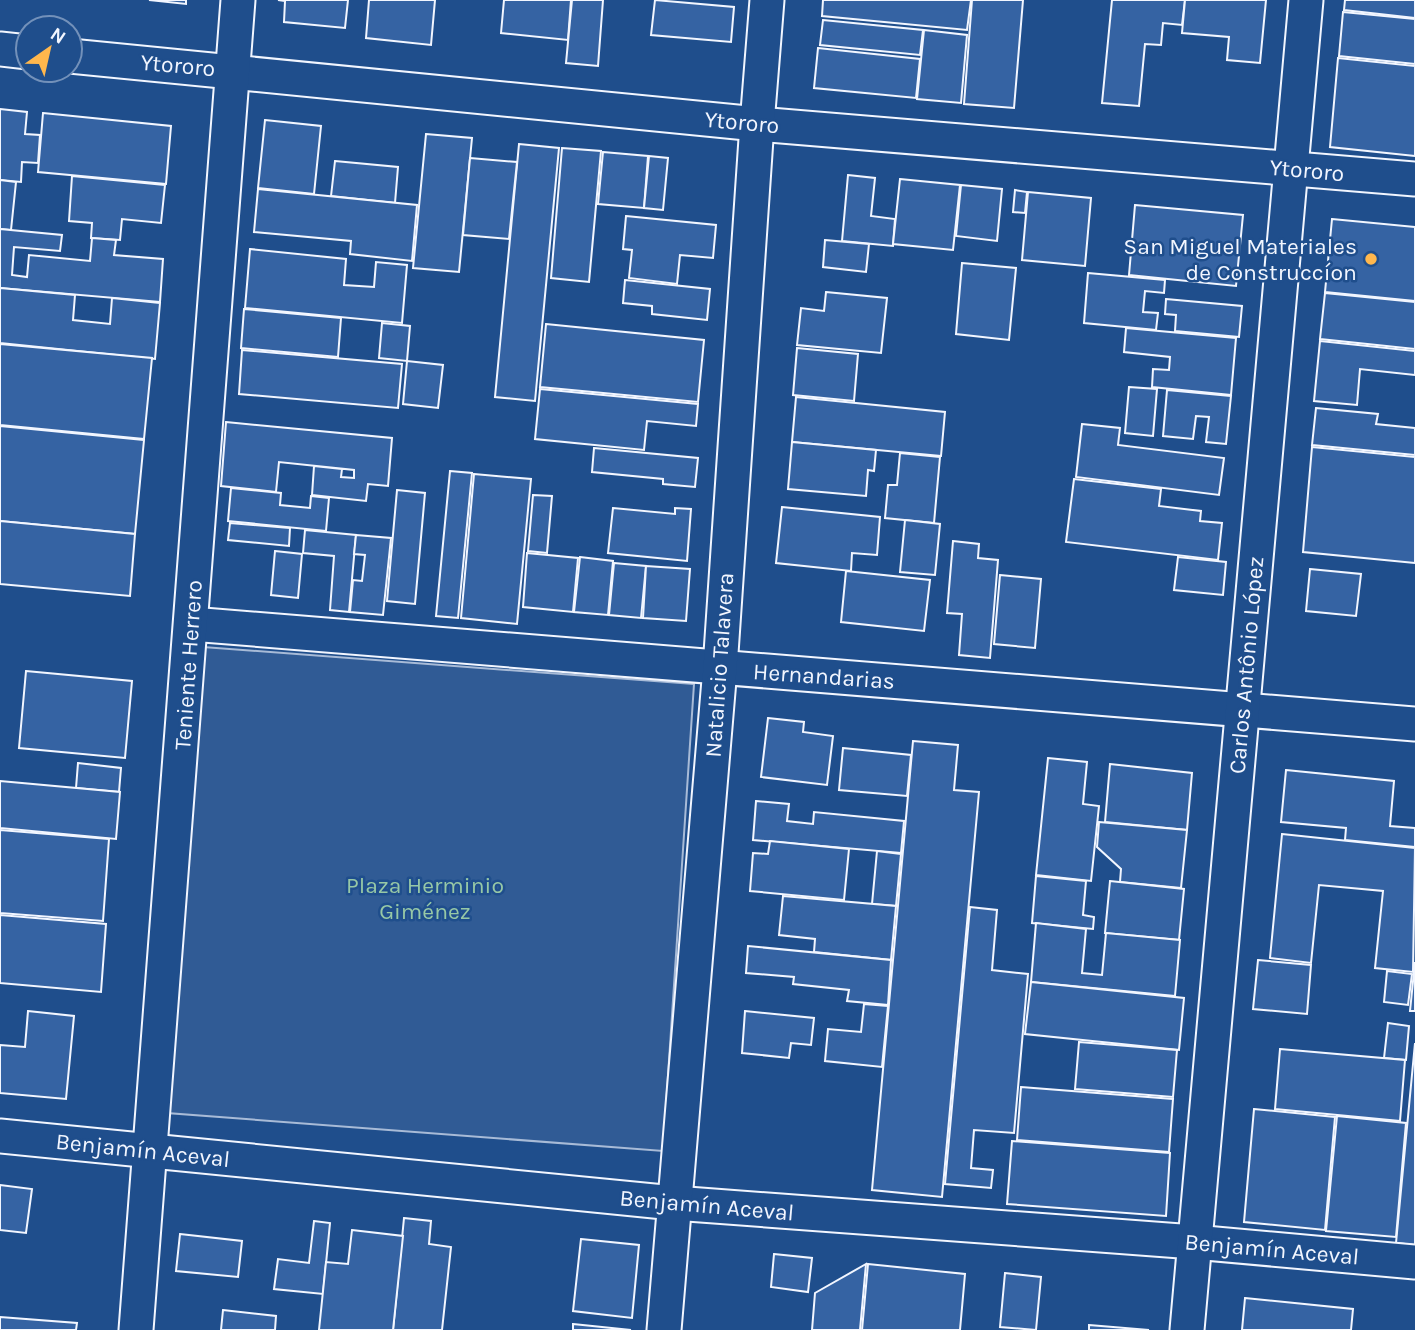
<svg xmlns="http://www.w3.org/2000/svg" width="1415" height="1330" viewBox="0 0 1415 1330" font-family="Karla,sans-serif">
<rect width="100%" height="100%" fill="#1f4e8c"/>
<polygon fill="#305b95" stroke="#a8bbd7" stroke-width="2" points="203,647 694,684 663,1151 167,1113"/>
<g fill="#3563a3" stroke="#f2f6ff" stroke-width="2">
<polygon points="149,0 186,0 186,4"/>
<polygon points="278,0 348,0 345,28 284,22 285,1"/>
<polygon points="369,0 435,0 431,45 366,38"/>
<polygon points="504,0 571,0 568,40 501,33"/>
<polygon points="572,0 603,0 598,66 566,63"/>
<polygon points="655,0 734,7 731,42 651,35"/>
<polygon points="823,0 971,0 967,30 822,16"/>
<polygon points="972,0 1023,0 1014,108 964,104"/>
<polygon points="1112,0 1185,0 1182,25 1163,23 1161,45 1145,44 1139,106 1102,103"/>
<polygon points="1185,0 1266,0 1260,63 1227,60 1229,37 1182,33"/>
<polygon points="1345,0 1415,0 1415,18 1344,10"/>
<polygon points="1343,12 1415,19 1415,64 1339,56"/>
<polygon points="823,20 923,30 920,55 820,45"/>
<polygon points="924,30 967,35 961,103 917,99"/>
<polygon points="818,48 920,59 916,98 814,88"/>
<polygon points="1338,58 1415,66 1415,156 1330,147"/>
<polygon points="0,109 27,112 25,134 40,135 38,163 22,162 21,182 0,180"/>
<polygon points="43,113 171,126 166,184 38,172"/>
<polygon points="265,120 321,126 314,194 258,188"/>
<polygon points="426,134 472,138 459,272 413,268"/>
<polygon points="519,144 559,148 535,401 495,397"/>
<polygon points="562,148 601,151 589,282 551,278"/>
<polygon points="603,152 648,156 644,208 598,204"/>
<polygon points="649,156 668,158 663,210 644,208"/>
<polygon points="470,158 517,162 509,239 463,235"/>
<polygon points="335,161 398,167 395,203 331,196"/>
<polygon points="848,175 875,178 871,216 895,219 893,246 842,241"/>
<polygon points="72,176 165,185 161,223 122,219 120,240 91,238 92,223 69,221"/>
<polygon points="900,179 960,185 953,250 893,244"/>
<polygon points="0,180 16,182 11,230 0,229"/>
<polygon points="961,185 1002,189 997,241 956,236"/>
<polygon points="258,189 417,205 412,261 350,254 351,241 254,232"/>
<polygon points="1015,190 1027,192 1025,213 1013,212"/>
<polygon points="1028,192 1091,198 1085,266 1022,260"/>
<polygon points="1135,205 1243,215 1236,286 1129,275"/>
<polygon points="626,216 716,225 713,258 680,255 677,284 629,278 632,250 623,249"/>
<polygon points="1332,219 1415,227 1415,301 1325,292"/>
<polygon points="0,229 62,235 60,251 14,247 12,275 27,277 29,255 90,261 92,238 116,240 114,255 163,259 160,302 0,288"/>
<polygon points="825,240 869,244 866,272 823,267"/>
<polygon points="250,249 346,259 344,285 374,287 376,262 407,265 402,323 245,308"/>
<polygon points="962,263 1016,268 1009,340 956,334"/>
<polygon points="1088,273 1165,280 1164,293 1145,291 1143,312 1158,313 1156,330 1084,323"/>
<polygon points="625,280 710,289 707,320 652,314 652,306 623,303"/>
<polygon points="0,288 75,295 73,320 110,324 112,298 160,303 155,359 0,343"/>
<polygon points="826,292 887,298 881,353 797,345 801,308 824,311"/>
<polygon points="1325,293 1415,302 1415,349 1320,339"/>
<polygon points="1166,299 1242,306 1239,337 1175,331 1176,315 1165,314"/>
<polygon points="244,309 341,318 338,357 241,348"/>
<polygon points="382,323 410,326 407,361 379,358"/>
<polygon points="546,324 704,340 698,402 540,387"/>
<polygon points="1126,328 1236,338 1231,395 1152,387 1153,369 1169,370 1170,357 1124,352"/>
<polygon points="1320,341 1415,351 1415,375 1360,369 1357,405 1314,401"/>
<polygon points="0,344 152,358 144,439 0,425"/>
<polygon points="797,348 858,354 854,401 793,395"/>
<polygon points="242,350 402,364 398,408 239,394"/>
<polygon points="407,361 443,365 438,408 403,404"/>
<polygon points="1129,387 1157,389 1153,436 1125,433"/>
<polygon points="540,389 698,404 696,426 647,421 644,450 535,439"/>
<polygon points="1167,390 1231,396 1226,444 1206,442 1209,417 1196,416 1193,439 1163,436"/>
<polygon points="796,397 945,412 941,456 792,442"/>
<polygon points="1316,408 1378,414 1376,424 1415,428 1415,455 1312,445"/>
<polygon points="226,422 392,438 388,486 368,484 366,501 312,495 314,466 342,469 341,477 354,478 354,470 279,462 276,492 221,486"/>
<polygon points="1082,424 1120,428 1118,445 1224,458 1219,495 1076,477"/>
<polygon points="0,426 144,440 135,534 0,521"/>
<polygon points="792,442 876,450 874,471 868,470 866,496 788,489"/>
<polygon points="1312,447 1415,457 1415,563 1303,552"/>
<polygon points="594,448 698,458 695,487 663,484 663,479 592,472"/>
<polygon points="900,453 940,457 934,523 885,518 888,485 897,485"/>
<polygon points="450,471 472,473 458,618 436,616"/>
<polygon points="474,474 531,479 517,624 461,618"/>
<polygon points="1074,479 1161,489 1159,506 1201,511 1200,521 1222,523 1218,560 1066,542"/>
<polygon points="231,488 281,493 280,505 310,508 311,496 329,498 326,531 228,521"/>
<polygon points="397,490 425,493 415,604 387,601"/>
<polygon points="533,495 552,496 547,553 528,551"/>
<polygon points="782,507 880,517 877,555 852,553 851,571 776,563"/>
<polygon points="613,508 675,514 675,508 691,509 687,561 608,553"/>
<polygon points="905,520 940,524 935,575 900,572"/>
<polygon points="0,521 135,534 130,596 0,584"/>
<polygon points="230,523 290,528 289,546 228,540"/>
<polygon points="305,530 356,535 349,612 330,610 334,556 303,553"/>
<polygon points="356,535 391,538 383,615 350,612 353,580 362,581 365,555 354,554"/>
<polygon points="953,541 979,544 978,558 998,560 990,658 959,655 962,614 947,613"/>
<polygon points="275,551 302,554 298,598 271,595"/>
<polygon points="527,553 578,558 573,612 523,607"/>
<polygon points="580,557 613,561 608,615 574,612"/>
<polygon points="1178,557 1226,562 1223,595 1174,590"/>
<polygon points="614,563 646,566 641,618 609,615"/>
<polygon points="646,566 690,569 686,621 643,618"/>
<polygon points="1310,569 1361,574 1356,616 1306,611"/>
<polygon points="846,571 930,580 924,631 841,622"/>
<polygon points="1000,575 1041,579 1035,648 994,644"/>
<polygon points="26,671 132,681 125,758 19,748"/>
<polygon points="768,718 804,722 803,732 833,736 827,785 761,777"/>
<polygon points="913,741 958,745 954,790 979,792 942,1197 872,1190"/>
<polygon points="843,748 911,755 907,796 839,790"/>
<polygon points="1048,758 1087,762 1083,804 1099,806 1091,881 1036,875"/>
<polygon points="78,763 121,768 119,792 76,788"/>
<polygon points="1110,764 1192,773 1187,830 1105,822"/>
<polygon points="1286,770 1394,781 1390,826 1415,828 1415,847 1345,840 1346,828 1281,822"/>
<polygon points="0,781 120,792 116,839 0,828"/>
<polygon points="756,801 789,804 787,821 813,824 814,812 904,821 901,853 753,840"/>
<polygon points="1099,822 1187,830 1181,888 1120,882 1121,869 1097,847"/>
<polygon points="0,830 109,839 103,921 0,913"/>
<polygon points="1282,834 1415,848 1413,972 1375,968 1383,891 1319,885 1311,963 1270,958"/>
<polygon points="770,841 849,849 844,900 750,891 753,853 768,854"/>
<polygon points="877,851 901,854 896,906 872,904"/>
<polygon points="1036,876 1086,881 1083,915 1094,917 1093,929 1032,923"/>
<polygon points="1110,881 1184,889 1179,940 1105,933"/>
<polygon points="783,896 896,906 891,960 814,952 815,939 779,935"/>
<polygon points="970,907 997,910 992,970 1028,974 1014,1133 974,1130 971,1168 993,1170 991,1188 945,1184"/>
<polygon points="0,915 106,924 101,992 0,983"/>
<polygon points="1036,923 1086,929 1082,973 1102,975 1106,933 1180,940 1175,996 1031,982"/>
<polygon points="748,946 891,960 888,1005 847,1001 849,990 793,984 794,977 746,973"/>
<polygon points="1258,960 1311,965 1307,1014 1253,1009"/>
<polygon points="1415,962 1415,1011 1410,1011"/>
<polygon points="1387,971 1412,974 1408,1005 1384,1002"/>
<polygon points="1031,982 1184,998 1179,1050 1025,1034"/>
<polygon points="864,1004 888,1006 882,1067 825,1061 828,1029 861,1032"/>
<polygon points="28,1011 74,1016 66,1099 0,1093 0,1045 25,1047"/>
<polygon points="745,1011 814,1018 811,1045 791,1043 789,1058 742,1053"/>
<polygon points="1388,1023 1409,1026 1406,1060 1384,1058"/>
<polygon points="1079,1042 1177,1050 1173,1097 1075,1089"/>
<polygon points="1415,1043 1415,1245 1396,1243"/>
<polygon points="1280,1049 1405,1060 1400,1121 1275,1109"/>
<polygon points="1021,1087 1173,1099 1169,1152 1017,1140"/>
<polygon points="1254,1109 1335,1117 1325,1230 1244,1222"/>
<polygon points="1337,1116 1406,1123 1396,1237 1326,1231"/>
<polygon points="1012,1141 1170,1153 1166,1216 1007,1204"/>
<polygon points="0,1185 32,1189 26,1233 0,1230"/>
<polygon points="404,1218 431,1221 429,1244 451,1247 442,1330 393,1330"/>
<polygon points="314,1221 330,1223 323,1294 274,1289 278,1259 309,1263"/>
<polygon points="352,1230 403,1236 393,1330 319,1330 326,1262 348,1264"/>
<polygon points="180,1234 242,1241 238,1277 176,1271"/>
<polygon points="581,1239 639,1245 632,1318 573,1311"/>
<polygon points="774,1254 812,1258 808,1292 771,1287"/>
<polygon points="866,1264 860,1330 812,1330 815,1293"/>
<polygon points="868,1264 965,1274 960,1330 862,1330"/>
<polygon points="1005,1273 1041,1277 1036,1330 1000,1327"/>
<polygon points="1245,1298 1353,1309 1351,1330 1242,1330"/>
<polygon points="223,1310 276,1316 275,1330 221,1330"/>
<polygon points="0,1317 77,1323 76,1330 0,1330"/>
<polygon points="573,1324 631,1330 573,1330"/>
<polygon points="1089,1325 1149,1330 1089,1330"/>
</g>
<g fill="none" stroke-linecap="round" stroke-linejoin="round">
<defs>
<g id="minor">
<polyline points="0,49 28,52"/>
<polyline points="70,56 757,124 1415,179"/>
<polyline points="191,624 1415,724"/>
<polyline points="0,1136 674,1203 1194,1242 1415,1262"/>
<polyline points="136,1330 238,0"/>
<polyline points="664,1330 720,668 757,124 767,0"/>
<polyline points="1187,1330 1306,0"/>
</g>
</defs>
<use href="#minor" stroke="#f2f6ff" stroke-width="37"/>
<use href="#minor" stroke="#1f4e8c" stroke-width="33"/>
</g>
<circle fill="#ffb74d" stroke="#1f4e8c" stroke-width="2.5" cx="1371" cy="259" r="7"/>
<g text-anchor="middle" stroke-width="5" stroke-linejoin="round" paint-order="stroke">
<g font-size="23" fill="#f2f6ff" stroke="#1f4e8c">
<text transform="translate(178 65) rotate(5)" y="8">Ytororo</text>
<text transform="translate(742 122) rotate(5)" y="8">Ytororo</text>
<text transform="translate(1307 170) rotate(5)" y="8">Ytororo</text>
<text transform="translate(188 665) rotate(-86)" y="8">Teniente Herrero</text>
<text transform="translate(719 665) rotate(-86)" y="8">Natalicio Talavera</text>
<text transform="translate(1246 665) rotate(-85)" y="8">Carlos Antônio López</text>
<text transform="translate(824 676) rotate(4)" y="8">Hernandarias</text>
<text transform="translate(143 1150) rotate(6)" y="8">Benjamín Aceval</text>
<text transform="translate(707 1205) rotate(5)" y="8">Benjamín Aceval</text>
<text transform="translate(1272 1249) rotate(5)" y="8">Benjamín Aceval</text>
</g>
<g font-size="23" fill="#f2f6ff" stroke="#1f4e8c" text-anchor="end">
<text x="1357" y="254">San Miguel Materiales<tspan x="1357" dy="26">de Construccíon</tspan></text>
</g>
<g font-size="23" fill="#97c8a6" stroke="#1f4e8c">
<text x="425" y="893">Plaza Herminio<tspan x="425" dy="26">Giménez</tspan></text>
</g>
</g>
<g transform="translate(49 49) rotate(34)"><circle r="33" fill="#1f4e8c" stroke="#7391ba" stroke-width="2"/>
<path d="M0-5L12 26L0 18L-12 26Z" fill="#ffb74d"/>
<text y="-10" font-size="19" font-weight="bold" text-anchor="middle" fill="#f2f6ff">N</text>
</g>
</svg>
